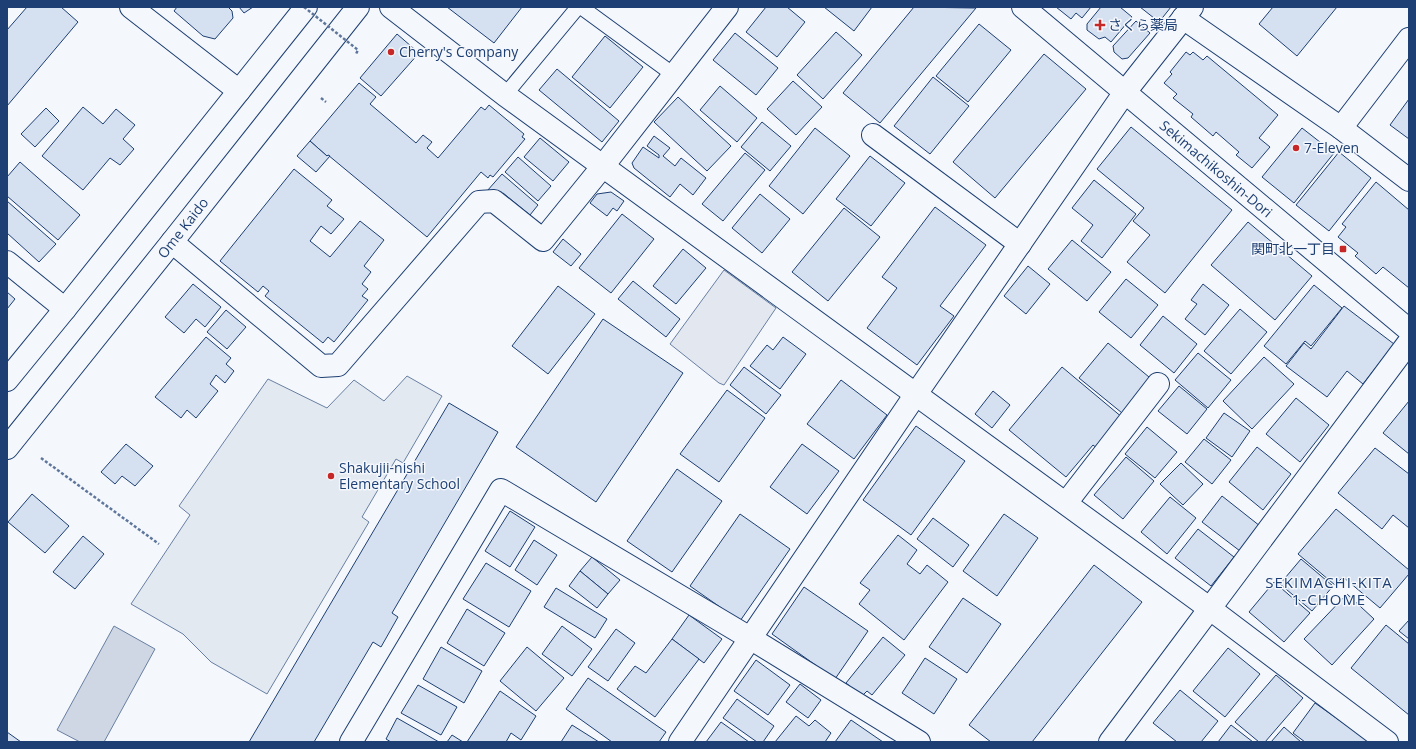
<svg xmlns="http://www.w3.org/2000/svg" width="1416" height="749" viewBox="0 0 1416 749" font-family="'Open Sans','Noto Sans JP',sans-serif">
<rect width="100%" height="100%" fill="#f4f7fb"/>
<polygon fill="#e3e9f0" stroke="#687fa3" points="407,376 442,396 403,463 396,459 362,517 369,522 267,694 211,662 183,634 131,604 190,515 179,506 268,379 327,408 354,380 384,401"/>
<polygon fill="#e3e8f0" stroke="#687fa3" points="724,270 776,308 724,385 719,383 670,344"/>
<polygon fill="#cfd7e4" stroke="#687fa3" points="114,626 155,649 104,742 80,742 57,730"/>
<g fill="#d5e0f0" stroke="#1d3f73">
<polygon points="27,7 61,7 78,22 7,106 7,30"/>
<polygon points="177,7 228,7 232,11 233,18 215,39 203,36 174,11"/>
<polygon points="239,7 253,7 244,13"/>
<polygon points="447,7 522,7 494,43"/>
<polygon points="766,7 787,7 805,22 777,57 746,32"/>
<polygon points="824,7 872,7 854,31"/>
<polygon points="914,7 976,8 880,123 843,93"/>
<polygon points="1056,7 1091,7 1082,18 1076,13 1071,19"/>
<polygon points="1101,7 1120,7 1132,17 1111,42 1105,37 1099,39 1087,30 1087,24"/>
<polygon points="1140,7 1171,7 1159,22"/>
<polygon points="1273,7 1337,7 1297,56 1259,24"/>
<polygon points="1136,21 1150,33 1128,58 1122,59 1114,52 1113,46"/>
<polygon points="979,24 1011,50 968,102 936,76"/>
<polygon points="836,32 862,55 823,99 797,75"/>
<polygon points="735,33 778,68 756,95 713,60"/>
<polygon points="397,34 419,53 381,96 360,78"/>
<polygon points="605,36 643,67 610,108 572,77"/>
<polygon points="1186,52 1190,55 1193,52 1203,60 1207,56 1278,115 1259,138 1270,147 1252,168 1236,155 1239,152 1216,132 1213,136 1191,117 1193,114 1173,98 1177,94 1164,83 1172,74 1170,72"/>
<polygon points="1044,54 1086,89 995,198 953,162"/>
<polygon points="557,69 619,121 602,142 539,90"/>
<polygon points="933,77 969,106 930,154 894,126"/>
<polygon points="793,81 822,107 796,135 767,109"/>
<polygon points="359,83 376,97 370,104 416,143 423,135 432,142 427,148 438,158 481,107 485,110 489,105 524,134 522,137 525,139 493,177 490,175 488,178 481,172 427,237 328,155 327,156 310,141"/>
<polygon points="720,86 757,118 737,142 700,110"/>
<polygon points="678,97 731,146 707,171 654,122"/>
<polygon points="1409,99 1409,139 1390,125"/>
<polygon points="83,107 103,124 116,109 135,125 123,139 134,149 120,165 110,158 83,190 42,156"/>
<polygon points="46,108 59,121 35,147 21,134"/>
<polygon points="762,122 791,146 770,171 741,147"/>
<polygon points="1131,127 1232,210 1165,293 1127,262 1150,235 1133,221 1144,208 1097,169"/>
<polygon points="815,128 850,156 803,214 769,186"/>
<polygon points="1302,128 1334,153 1294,203 1262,177"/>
<polygon points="654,136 670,148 663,156 675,166 681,158 706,178 693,195 680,184 670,197 634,168 632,163 643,147 659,158 659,155 647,146"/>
<polygon points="540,138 569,162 553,181 524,157"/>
<polygon points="310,141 327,156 328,155 330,156 316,172 297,156"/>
<polygon points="1339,152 1371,178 1329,231 1296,205"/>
<polygon points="745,153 765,170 723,221 702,204"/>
<polygon points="870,156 905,183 871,226 836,199"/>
<polygon points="518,157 551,186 538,201 505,172"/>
<polygon points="20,162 80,215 58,240 7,196 7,177"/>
<polygon points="294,169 332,200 327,206 344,219 331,234 321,226 310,241 330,257 360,221 384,240 364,266 371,272 362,284 368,289 362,296 368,300 334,342 328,337 323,343 265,296 269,291 263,286 258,292 220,261"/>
<polygon points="502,174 538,205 530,215 503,193 498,199 487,191"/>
<polygon points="1094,180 1136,214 1102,258 1081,241 1093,225 1072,208"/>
<polygon points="1376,182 1409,210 1409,288 1383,267 1376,274 1355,256 1358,253 1338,237 1346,227 1342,224"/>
<polygon points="611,192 624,201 617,211 613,208 607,216 590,203 597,194"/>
<polygon points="760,194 790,219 762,253 732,228"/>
<polygon points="7,201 56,244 39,262 7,233"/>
<polygon points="935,207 986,245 940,306 954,316 917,365 867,328 897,288 882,277"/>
<polygon points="844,208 880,237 828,301 792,272"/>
<polygon points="622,214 654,239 611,293 579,268"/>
<polygon points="1248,222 1312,276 1275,320 1211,265"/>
<polygon points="563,239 581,254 571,266 553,252"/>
<polygon points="1072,240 1111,272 1087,301 1048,269"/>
<polygon points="683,249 706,268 676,304 653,286"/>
<polygon points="1028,266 1050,284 1026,314 1004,296"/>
<polygon points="1126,279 1158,305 1131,338 1099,312"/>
<polygon points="633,281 680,319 666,337 618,299"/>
<polygon points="193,284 221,307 205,327 196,319 184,333 165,317"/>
<polygon points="1203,284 1229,305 1205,335 1185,319 1197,304 1191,300"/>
<polygon points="1314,285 1342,308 1311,346 1305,341 1286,364 1264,346"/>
<polygon points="558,286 595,314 548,374 512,346"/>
<polygon points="7,292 15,299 7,309"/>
<polygon points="1344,306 1394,344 1363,384 1347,371 1327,397 1286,366 1304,343 1311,349"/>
<polygon points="1240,309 1267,332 1231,374 1204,351"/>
<polygon points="226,310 246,327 227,349 207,332"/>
<polygon points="1163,316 1197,344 1174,373 1140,345"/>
<polygon points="603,319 683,373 596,502 516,447"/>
<polygon points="206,337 231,358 226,364 234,371 225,383 216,375 210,384 218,391 196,418 187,410 181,418 155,397"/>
<polygon points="783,337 806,354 780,389 750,366 767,345 773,350"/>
<polygon points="1108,343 1155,382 1127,417 1079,378"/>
<polygon points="1198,353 1231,380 1208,408 1175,380"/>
<polygon points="1264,357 1294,384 1252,429 1223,401"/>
<polygon points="744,367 781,395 766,414 730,385"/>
<polygon points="1062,367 1123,418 1098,449 1093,445 1066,477 1009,430"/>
<polygon points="841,380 887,415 854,459 807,424"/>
<polygon points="1179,386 1207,409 1187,434 1158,411"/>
<polygon points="727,390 765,418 719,482 680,454"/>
<polygon points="993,391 1010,405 992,428 975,414"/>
<polygon points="1296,398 1329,425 1300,462 1266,434"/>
<polygon points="1409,401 1409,454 1383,433"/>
<polygon points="449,403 498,432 392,613 398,617 381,647 373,642 314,742 249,742"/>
<polygon points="1224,413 1250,431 1232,457 1206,438"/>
<polygon points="916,426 965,461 911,535 863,500"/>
<polygon points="1147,427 1177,452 1155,478 1125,454"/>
<polygon points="1204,439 1231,460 1212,484 1185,462"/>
<polygon points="126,444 153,466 135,486 122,476 115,484 101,472"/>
<polygon points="802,444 839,471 807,514 770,487"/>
<polygon points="1257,447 1291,474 1263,510 1229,482"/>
<polygon points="1375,448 1409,474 1409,528 1393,515 1382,529 1338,493"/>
<polygon points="1126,457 1154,481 1123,519 1094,495"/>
<polygon points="1181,463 1203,484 1183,505 1160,484"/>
<polygon points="677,469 722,501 672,572 627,541"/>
<polygon points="32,494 69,526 45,553 8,522"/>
<polygon points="1222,496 1260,526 1240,551 1202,522"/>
<polygon points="1170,497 1196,518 1167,554 1141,532"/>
<polygon points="1336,509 1409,570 1409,574 1380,608 1343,577 1335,585 1298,554"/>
<polygon points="510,511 535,527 510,567 485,551"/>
<polygon points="740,514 790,549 740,621 690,586"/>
<polygon points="1004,514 1038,538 997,596 963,571"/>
<polygon points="933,518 969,545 953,567 917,539"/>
<polygon points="1198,529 1234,557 1211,586 1175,558"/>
<polygon points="898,535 917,550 907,564 920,574 927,565 948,582 904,640 859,604 870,590 860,583"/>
<polygon points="83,536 104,554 75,589 53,572"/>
<polygon points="534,540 557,555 537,585 515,570"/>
<polygon points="592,557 620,580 608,594 580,571"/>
<polygon points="1301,559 1333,586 1312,611 1280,584"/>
<polygon points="486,563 531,591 509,627 463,599"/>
<polygon points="1094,565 1142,602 1032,742 1015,742 1014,741 1013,742 991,742 969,725"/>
<polygon points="580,571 608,594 597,608 569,586"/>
<polygon points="1274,582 1310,613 1284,642 1249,612"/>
<polygon points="804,587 868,631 835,679 772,634"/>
<polygon points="556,588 607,619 595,638 544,607"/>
<polygon points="1347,594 1374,619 1332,665 1304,639"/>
<polygon points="963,598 1001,624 967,673 929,647"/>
<polygon points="467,609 505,633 484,666 447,643"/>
<polygon points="689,615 722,639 704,663 672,639"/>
<polygon points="1409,620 1409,639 1399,631"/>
<polygon points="1386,625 1409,644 1409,715 1351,668"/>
<polygon points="562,626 592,649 572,676 542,654"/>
<polygon points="616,629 635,643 608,681 588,667"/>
<polygon points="883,637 905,655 872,695 867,691 862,696 846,683"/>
<polygon points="672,639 699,659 655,717 617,689 635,666 646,673"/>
<polygon points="441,647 482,671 464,703 423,679"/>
<polygon points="527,647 564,678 536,711 500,681"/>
<polygon points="1228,648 1260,674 1225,717 1193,691"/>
<polygon points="925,658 957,679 934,714 902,693"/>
<polygon points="756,660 790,685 768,715 734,691"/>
<polygon points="1276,675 1303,698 1265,742 1259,742 1235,722"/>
<polygon points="588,678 666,732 659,742 612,742 566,709"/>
<polygon points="800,684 821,700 808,718 786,702"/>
<polygon points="418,685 457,707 441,735 401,713"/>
<polygon points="1180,690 1218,721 1201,742 1177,742 1153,723"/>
<polygon points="500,691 536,716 521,740 511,733 506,742 467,742"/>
<polygon points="737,699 774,726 763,742 757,742 723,718"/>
<polygon points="1315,703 1370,742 1305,742 1293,733"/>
<polygon points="796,716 809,726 815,720 831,733 825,742 775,742"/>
<polygon points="397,718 439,742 391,742 386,739"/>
<polygon points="851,720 883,742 835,742"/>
<polygon points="721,722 749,742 706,742"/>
<polygon points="572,725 599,742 561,742"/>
<polygon points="1231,725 1253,742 1218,742"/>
<polygon points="1284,727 1301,742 1271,742"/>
<polygon points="7,732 21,742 7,742"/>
<polygon points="452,735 463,742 447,742"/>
</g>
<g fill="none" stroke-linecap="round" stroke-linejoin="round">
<defs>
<g id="service">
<polyline points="581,7 674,75"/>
<polyline points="505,95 578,7"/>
</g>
<g id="minor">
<polyline points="131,7 239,91"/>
<polyline points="391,7 505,95 1209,608 1387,742"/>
<polyline points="1183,18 1341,128 1409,180"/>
<polyline points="1341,128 1409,39"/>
<polyline points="873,135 1020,244"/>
<polyline points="172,242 321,366 338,365 479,202 494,201 543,240 603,166 727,7"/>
<polyline points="7,262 65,309"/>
<polyline points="1066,503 1158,384"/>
<polyline points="351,742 501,490 750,638 919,742"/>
<polyline points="680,742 916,394 1125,92 1192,7"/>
</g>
<g id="tertiary">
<polyline points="1023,7 1409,330"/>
<polyline points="1110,742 1409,342"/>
</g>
<g id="primary">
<polyline points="7,380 65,309 306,7"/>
<polyline points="7,448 172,242 358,7"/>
</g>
</defs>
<use href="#service" stroke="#1d3f73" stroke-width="16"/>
<use href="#minor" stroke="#1d3f73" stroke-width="24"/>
<use href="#tertiary" stroke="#1d3f73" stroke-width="24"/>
<use href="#primary" stroke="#1d3f73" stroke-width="24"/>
<g stroke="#5e769c" stroke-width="2.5" stroke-dasharray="3 2" stroke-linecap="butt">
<polyline points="321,98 326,102"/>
<polyline points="41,458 159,544"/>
</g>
<use href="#service" stroke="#f4f7fb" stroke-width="14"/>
<use href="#minor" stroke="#f4f7fb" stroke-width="22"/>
<use href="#tertiary" stroke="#f4f7fb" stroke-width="22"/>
<use href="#primary" stroke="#f4f7fb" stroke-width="22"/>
<polyline stroke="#5e769c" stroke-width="2.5" stroke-dasharray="3 2" stroke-linecap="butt" points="304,7 358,50 356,54"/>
</g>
<g fill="#c62828" stroke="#f4f7fb" stroke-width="1.5">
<path d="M1098 19h4v4h4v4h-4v4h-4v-4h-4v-4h4z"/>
<circle cx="391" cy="52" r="4"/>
<circle cx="1296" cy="148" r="4"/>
<rect x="1339" y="245" width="8" height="8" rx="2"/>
<circle cx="331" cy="476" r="4"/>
</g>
<g text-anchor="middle" stroke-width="3" stroke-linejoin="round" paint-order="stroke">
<g font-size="14" fill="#1d3f73" stroke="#f4f7fb" text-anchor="start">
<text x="1108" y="30">さくら薬局</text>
<text x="399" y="57">Cherry's Company</text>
<text x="1304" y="153">7-Eleven</text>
<text x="1335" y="254" text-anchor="end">関町北一丁目</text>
<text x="339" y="473">Shakujii-nishi<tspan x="339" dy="16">Elementary School</tspan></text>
</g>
<g font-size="14" fill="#1d3f73" stroke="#f4f7fb">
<text transform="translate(1216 169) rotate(40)" y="5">Sekimachikoshin-Dori</text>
<text transform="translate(183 228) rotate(-52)" y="5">Ome Kaido</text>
</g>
<g font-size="15" letter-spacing="1" fill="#1d3f73" stroke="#f4f7fb">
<text x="1329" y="588">SEKIMACHI-KITA<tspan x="1329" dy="17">1-CHOME</tspan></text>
</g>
</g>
<rect width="1416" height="749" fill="none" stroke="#1d3f73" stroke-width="16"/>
</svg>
